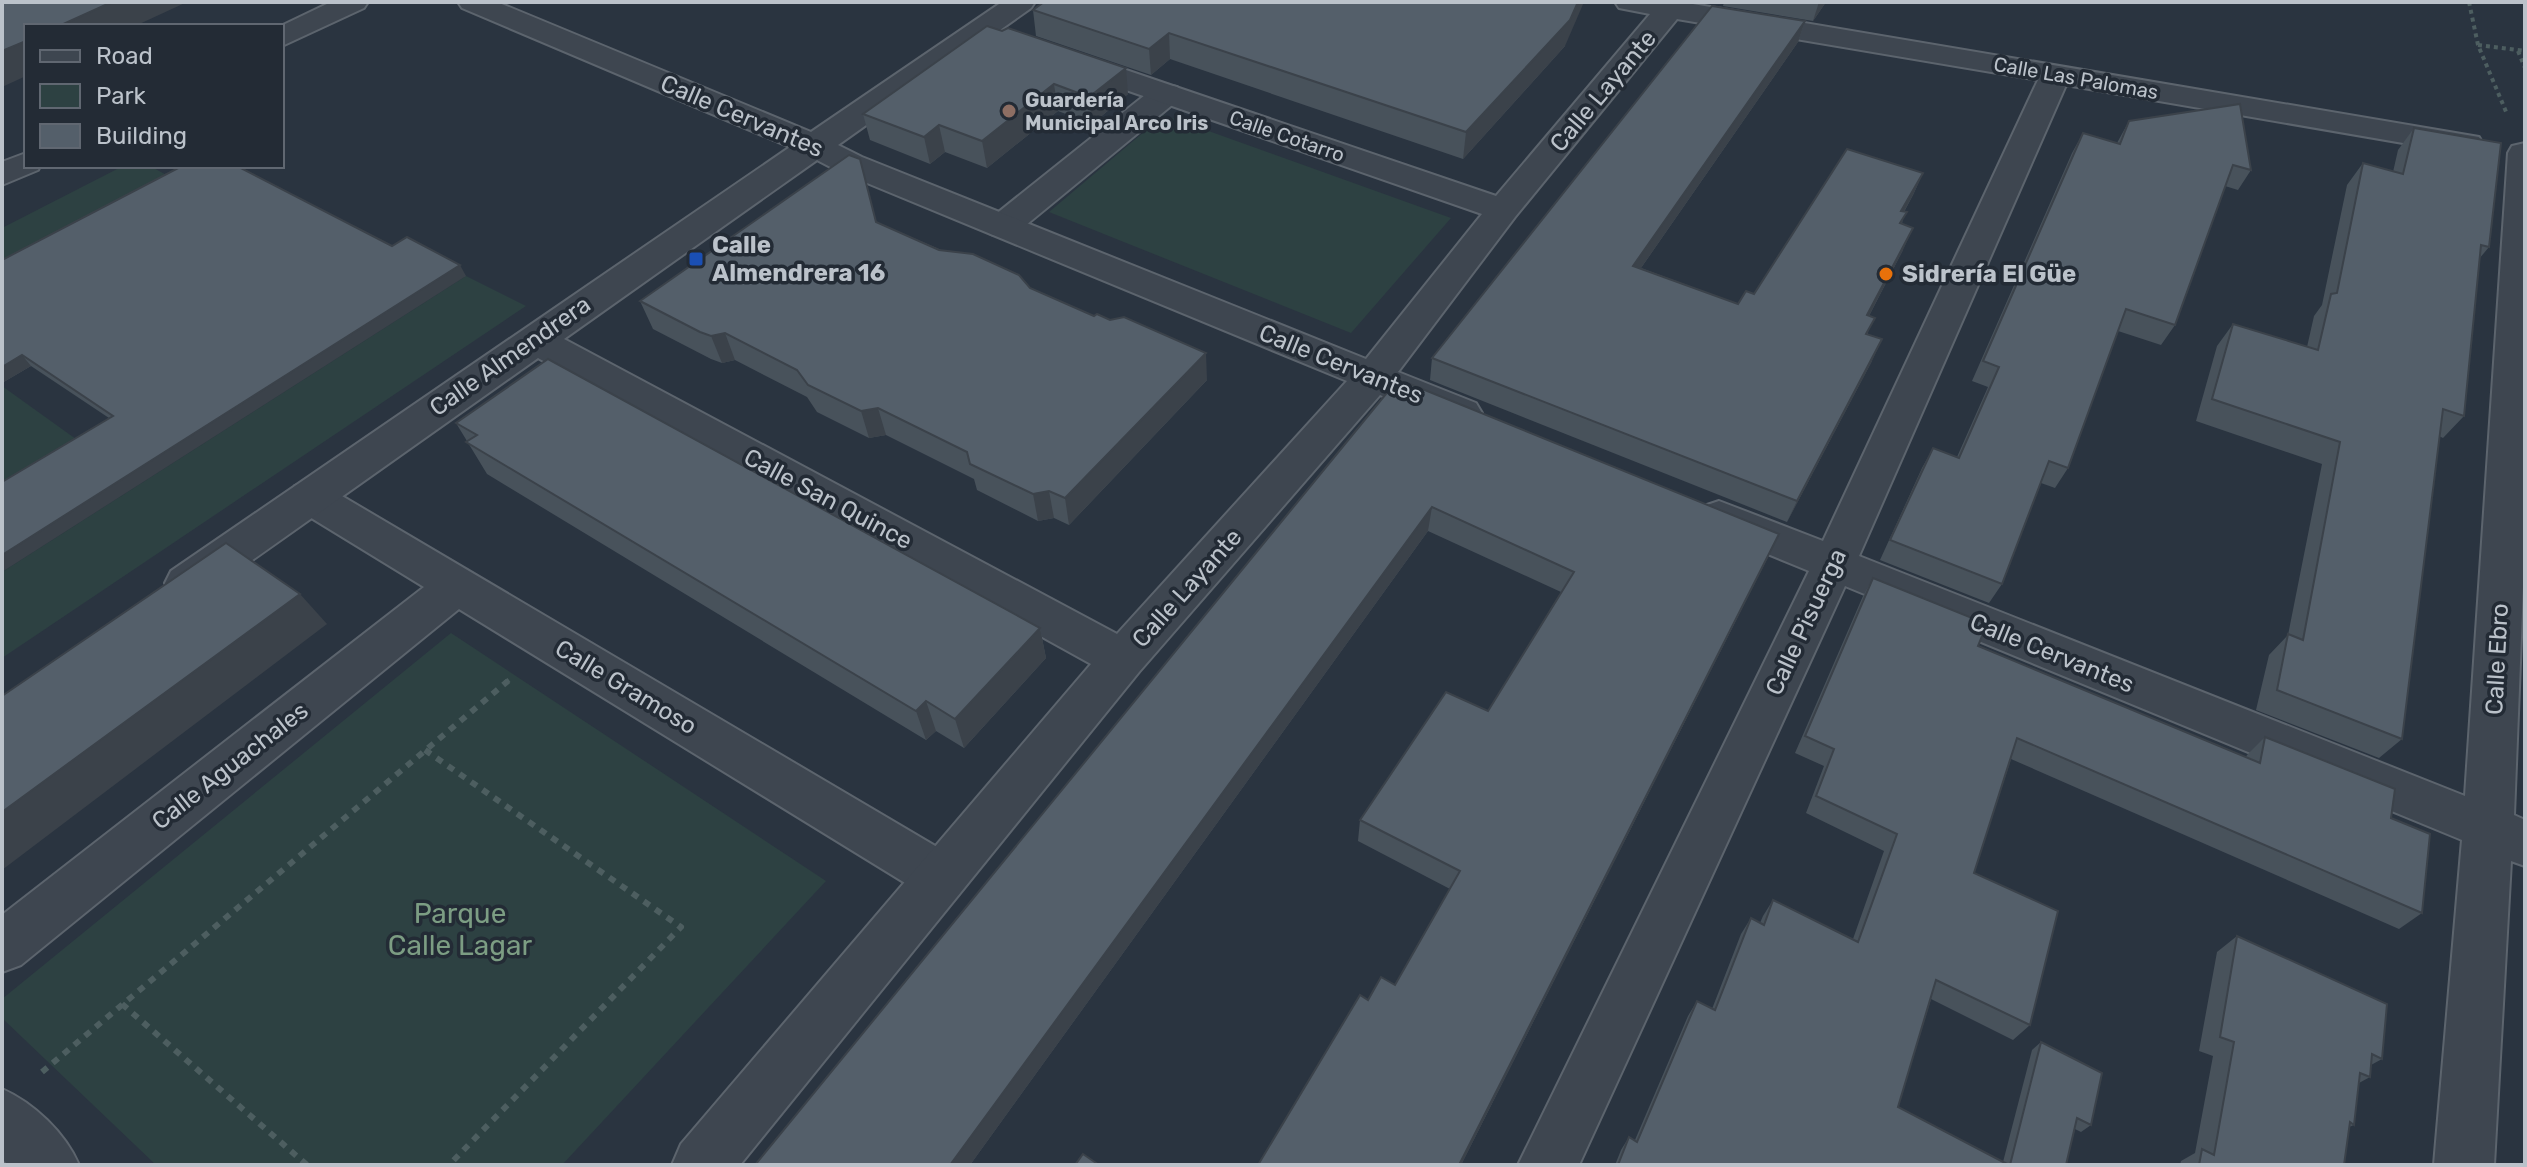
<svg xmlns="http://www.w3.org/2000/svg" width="2527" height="1167" viewBox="0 0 2527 1167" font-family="Rubik,sans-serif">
<rect width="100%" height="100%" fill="#2a3440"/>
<g fill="#2d4142">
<polygon points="1164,115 1451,218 1351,333 1049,212"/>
<polygon points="123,166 150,166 170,177 2,265 2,228"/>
<polygon points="466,276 526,306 2,658 2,572"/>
<polygon points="2,386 87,447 2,499"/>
<polygon points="451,633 826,881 562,1165 156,1165 2,1018 2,999"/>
</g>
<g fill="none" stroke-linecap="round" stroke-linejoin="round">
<defs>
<g id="pedestrian">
<polygon points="1166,85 1177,87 1182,94 1177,101 1015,234 1003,237 991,234 986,226 991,218 1155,87"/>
<polygon points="310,482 325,486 959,860 967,877 959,894 941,901 923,894 459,609 21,965 2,972 2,915 424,587 295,508 289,497 295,486"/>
<path d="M2,1089C34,1103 65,1133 79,1165H8L2,1159Z"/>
</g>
<g id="minor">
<polygon points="331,2 368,2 364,8 282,46 281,26"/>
<path d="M458,2H497L811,132L1002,2H1035L1031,8L838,145L862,157L1366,359L1482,214L1060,67L1056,61L1060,55L1071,52L1082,55L1496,196L1650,14L1619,8L1615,2H1681L2479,137L2483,144L2479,151L2467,154L2066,85L1859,556L2465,796L2508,153L2512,146L2525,143V536L2514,815L2525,820V866L2511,861L2494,1165H2434L2462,840L1845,586L1579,1165H1518L1809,571L1704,528L1698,517L1704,506L1719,501L1823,541L2038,80L1677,19L1515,217L1398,372L1476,403L1482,413L1476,423C1446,431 1408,406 1380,395L1139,672L740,1165H672L681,1144L1091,664L538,358L203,595L187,600L171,595L165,583L171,571L790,147L462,8ZM817,160L838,171L1347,381L1117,634L564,339Z"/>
<polygon points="26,153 26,166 40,166 38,170 2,185 2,162"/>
</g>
</defs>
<use href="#pedestrian" stroke="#5c646d" stroke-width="4"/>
<use href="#minor" stroke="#5c646d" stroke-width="4"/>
<g stroke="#4d5e60" stroke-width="4" stroke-dasharray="4 4" stroke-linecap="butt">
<polyline points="2469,2 2478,45 2507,114"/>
<polyline points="2478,45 2525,51"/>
<polyline points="2518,51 2525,68"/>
</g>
<polyline stroke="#4d5e60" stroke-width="5" stroke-dasharray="6 6" stroke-linecap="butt" points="505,683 509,680"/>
<g stroke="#4d5e60" stroke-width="6" stroke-dasharray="7 7" stroke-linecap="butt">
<polyline points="425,750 681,927 449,1165"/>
<polyline points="122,1004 307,1165"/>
<polyline points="42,1072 508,681"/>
</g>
<use href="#pedestrian" fill="#3e4650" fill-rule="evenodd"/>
<use href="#minor" fill="#3e4650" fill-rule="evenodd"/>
</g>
<g fill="#48525b">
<polygon points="1724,2 1826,2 1813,21 1723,6"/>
<polygon points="1033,10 1565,46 1463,159 1170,59 1151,75 1036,36"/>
<polygon points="1805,21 1798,42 1641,268 1738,304 1754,294 1923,173 1913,195 1904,212 1902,224 1903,250 1869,316 1868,334 1872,361 1787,522 1430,380 1432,358"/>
<polygon points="987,26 1128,94 1092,124 1058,111 987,168 945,152 930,164 870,140 863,114"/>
<polygon points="2129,121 2251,170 2238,190 2225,186 2175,325 2161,345 2118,331 2068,468 2055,488 2041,483 2002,584 1989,603 1880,560 1922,468 1933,448 1957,457 1988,387 1972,381 2072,153 2083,133 2117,143"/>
<polygon points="2414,128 2489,247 2479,259 2464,416 2443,438 2439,436 2402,739 2379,758 2256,710 2269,655 2288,635 2322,464 2196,421 2217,346 2233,324 2307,347 2314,316 2322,305 2347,185 2363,163 2393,172 2398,150"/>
<polygon points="876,222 1030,288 1207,380 1069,525 1054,518 1038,521 977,490 974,479 886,435 869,438 817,412 807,397 735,360 722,363 711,359 653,329 640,301"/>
<polygon points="392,246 466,276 109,418 31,366 2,383 2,260"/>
<polygon points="1390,389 1768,557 1461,1165 1258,1165 1368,1000 1395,985 1450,889 1358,841 1360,820 1488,711 1561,592 1428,531 970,1165 755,1165"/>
<polygon points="456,423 1040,628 1046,658 964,748 936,731 926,740 487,474"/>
<polygon points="1873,578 1978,646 2246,757 2247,755 2265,737 2391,818 2422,913 2399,929 2011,759 1974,873 2030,1025 2013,1040 1931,999 1898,1107 2003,1162 2032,1050 2041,1042 2091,1125 2081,1132 2075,1129 2066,1165 1615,1165 1621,1150 1629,1137 1635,1140 1688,1016 1697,1001 1712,1009 1741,934 1751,918 1760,923 1763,916 1773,900 1853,939 1884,851 1806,813 1824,766 1795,753 1863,596"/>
<polygon points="2237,936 2382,1059 2371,1065 2370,1077 2359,1083 2354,1125 2349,1127 2344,1165 2180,1165 2181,1161 2195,1153 2213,1056 2199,1051 2217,952"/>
</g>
<g fill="#3b424a">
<polygon points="112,2 187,2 135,26 59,26"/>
<polygon points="1578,2 1584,2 1565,46 1463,159 1466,132"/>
<polygon points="1819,2 1826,2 1813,21"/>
<polygon points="1805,21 1798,42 1627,288 1633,266"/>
<polygon points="1169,33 1170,59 1151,75 1149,49"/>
<polygon points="26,41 26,76 2,87 2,51"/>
<polygon points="1126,68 1128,94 1092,124 1089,97"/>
<polygon points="1054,84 1058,111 987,168 982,141"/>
<polygon points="939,125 945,152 930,164 924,137"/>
<polygon points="1923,173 1913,195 1892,233 1901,211"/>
<polygon points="1913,228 1903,250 1858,337 1867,315"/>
<polygon points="460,265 466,276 2,572 2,555"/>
<polygon points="725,333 735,360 722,363 711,336"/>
<polygon points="1882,339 1872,361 1787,522 1797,501"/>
<polygon points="1206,353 1207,380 1069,525 1065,498"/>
<polygon points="22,355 31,366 2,383 2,367"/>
<polygon points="878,408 886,435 869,438 861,411"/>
<polygon points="1049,491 1054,518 1038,521 1033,494"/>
<polygon points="1432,507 1428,531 970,1165 950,1165"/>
<polygon points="1779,534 1768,557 1461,1165 1459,1165"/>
<polygon points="300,594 327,624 2,870 2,812"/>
<polygon points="1040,628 1046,658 964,748 955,719"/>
<polygon points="926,701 936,731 926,740 916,711"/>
</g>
<g fill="#545f6a" stroke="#3b424a" stroke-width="2">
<polygon points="2,2 112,2 59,26 26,26 26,41 2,51"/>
<polygon points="1044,2 1578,2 1570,20 1466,132 1169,33 1149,49 1033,10"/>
<polygon points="1712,6 1805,21 1633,266 1738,304 1746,291 1754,294 1847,149 1923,173 1901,211 1907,212 1900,223 1913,228 1867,315 1875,318 1866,334 1882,339 1797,501 1432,358"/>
<polygon points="987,26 1002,31 1008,28 1126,68 1089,97 1054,84 982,141 939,125 924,137 863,114"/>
<polygon points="2240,104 2251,170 2233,165 2175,325 2126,309 2068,468 2049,461 2002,584 1890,540 1933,448 1959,458 1999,367 1983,361 2083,133 2120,144 2129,121"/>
<polygon points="2414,128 2501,143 2489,247 2481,245 2464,416 2443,409 2402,739 2277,690 2288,634 2303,640 2340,442 2212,399 2233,324 2318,350 2331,294 2337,293 2363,163 2403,174"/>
<polygon points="849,155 860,159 876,222 939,250 973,254 1019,275 1030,288 1094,316 1097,314 1110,320 1124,317 1206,353 1065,498 1049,491 1033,494 970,464 967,452 878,408 861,411 808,385 797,370 725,333 711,336 700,332 640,301"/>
<polygon points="182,166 237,166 392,246 407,237 460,265 2,555 2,482 113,416 22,355 2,367 2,260"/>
<polygon points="548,359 1040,628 955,719 926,701 916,711 466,442 477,435 456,423"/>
<polygon points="1410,384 1779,534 1459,1165 1258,1165 1360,995 1368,1000 1381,977 1395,985 1460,871 1360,820 1446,692 1488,711 1574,572 1432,507 950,1165 755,1165 1390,389 1402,394"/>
<polygon points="226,543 300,594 2,812 2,696"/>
<polygon points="1873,578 1987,624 1978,646 2260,763 2265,737 2395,789 2391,818 2430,834 2422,913 2017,738 1974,873 2058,911 2030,1025 1936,980 1898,1107 2009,1165 1618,1165 1629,1137 1637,1142 1697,1001 1715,1010 1751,918 1764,925 1773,900 1858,942 1897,834 1816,796 1834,749 1805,736"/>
<polygon points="2237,936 2387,1004 2382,1059 2372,1054 2370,1077 2360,1073 2354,1125 2350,1122 2344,1165 2199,1165 2202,1149 2214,1155 2234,1042 2220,1037"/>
<polygon points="2041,1042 2102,1073 2091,1125 2077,1118 2066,1165 2010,1165"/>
<polygon points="1083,1154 1099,1165 1075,1165"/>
</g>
<circle fill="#8d6e63" stroke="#232b35" stroke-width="3" cx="1009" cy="111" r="8"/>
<rect fill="#1a4fb4" stroke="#232b35" stroke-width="3" x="688" y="251" width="16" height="16" rx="4"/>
<circle fill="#e8710a" stroke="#232b35" stroke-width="3" cx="1886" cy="274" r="8"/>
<g text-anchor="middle" stroke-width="7" stroke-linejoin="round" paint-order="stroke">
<g font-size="20" fill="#bbc2ca" stroke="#232b35">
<text transform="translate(2076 78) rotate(10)" y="7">Calle Las Palomas</text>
<text transform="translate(1287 136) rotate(19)" y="7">Calle Cotarro</text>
</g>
<g font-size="20" font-weight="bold" fill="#bbc2ca" stroke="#232b35" text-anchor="start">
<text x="1025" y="107">Guardería<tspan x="1025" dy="23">Municipal Arco Iris</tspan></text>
</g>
<g font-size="24" fill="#bbc2ca" stroke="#232b35">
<text transform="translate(1603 91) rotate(-50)" y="8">Calle Layante</text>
<text transform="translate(742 116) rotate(23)" y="8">Calle Cervantes</text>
<text transform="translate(510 356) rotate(-35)" y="8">Calle Almendrera</text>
<text transform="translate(1341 364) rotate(22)" y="8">Calle Cervantes</text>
<text transform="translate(828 499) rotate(28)" y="8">Calle San Quince</text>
<text transform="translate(1187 588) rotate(-48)" y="8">Calle Layante</text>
<text transform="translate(1806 622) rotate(-65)" y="8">Calle Pisuerga</text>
<text transform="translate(2052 653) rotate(22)" y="8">Calle Cervantes</text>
<text transform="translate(2497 659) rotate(-87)" y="8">Calle Ebro</text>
<text transform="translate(626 687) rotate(31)" y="8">Calle Gramoso</text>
<text transform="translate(230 766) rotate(-38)" y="8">Calle Aguachales</text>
</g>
<g font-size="24" font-weight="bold" fill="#bbc2ca" stroke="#232b35" text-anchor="start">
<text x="712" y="253">Calle<tspan x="712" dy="28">Almendrera 16</tspan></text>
<text x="1902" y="282">Sidrería El Güe</text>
</g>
<g font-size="28" fill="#7c9d83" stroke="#232b35">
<text x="460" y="923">Parque<tspan x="460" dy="32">Calle Lagar</tspan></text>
</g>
</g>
<rect width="2527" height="1167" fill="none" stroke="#bbc2ca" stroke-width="8"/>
<rect x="24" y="24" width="260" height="144" fill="#232b35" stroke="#606771" stroke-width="2"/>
<rect x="40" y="50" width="40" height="12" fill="#3e4650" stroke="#606771" stroke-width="2"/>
<text x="96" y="64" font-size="24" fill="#bbc2ca">Road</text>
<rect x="40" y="84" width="40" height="24" fill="#2d4142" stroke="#606771" stroke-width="2"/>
<text x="96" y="104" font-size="24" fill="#bbc2ca">Park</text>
<rect x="40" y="124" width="40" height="24" fill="#545f6a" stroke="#606771" stroke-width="2"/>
<text x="96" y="144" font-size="24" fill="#bbc2ca">Building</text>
</svg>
